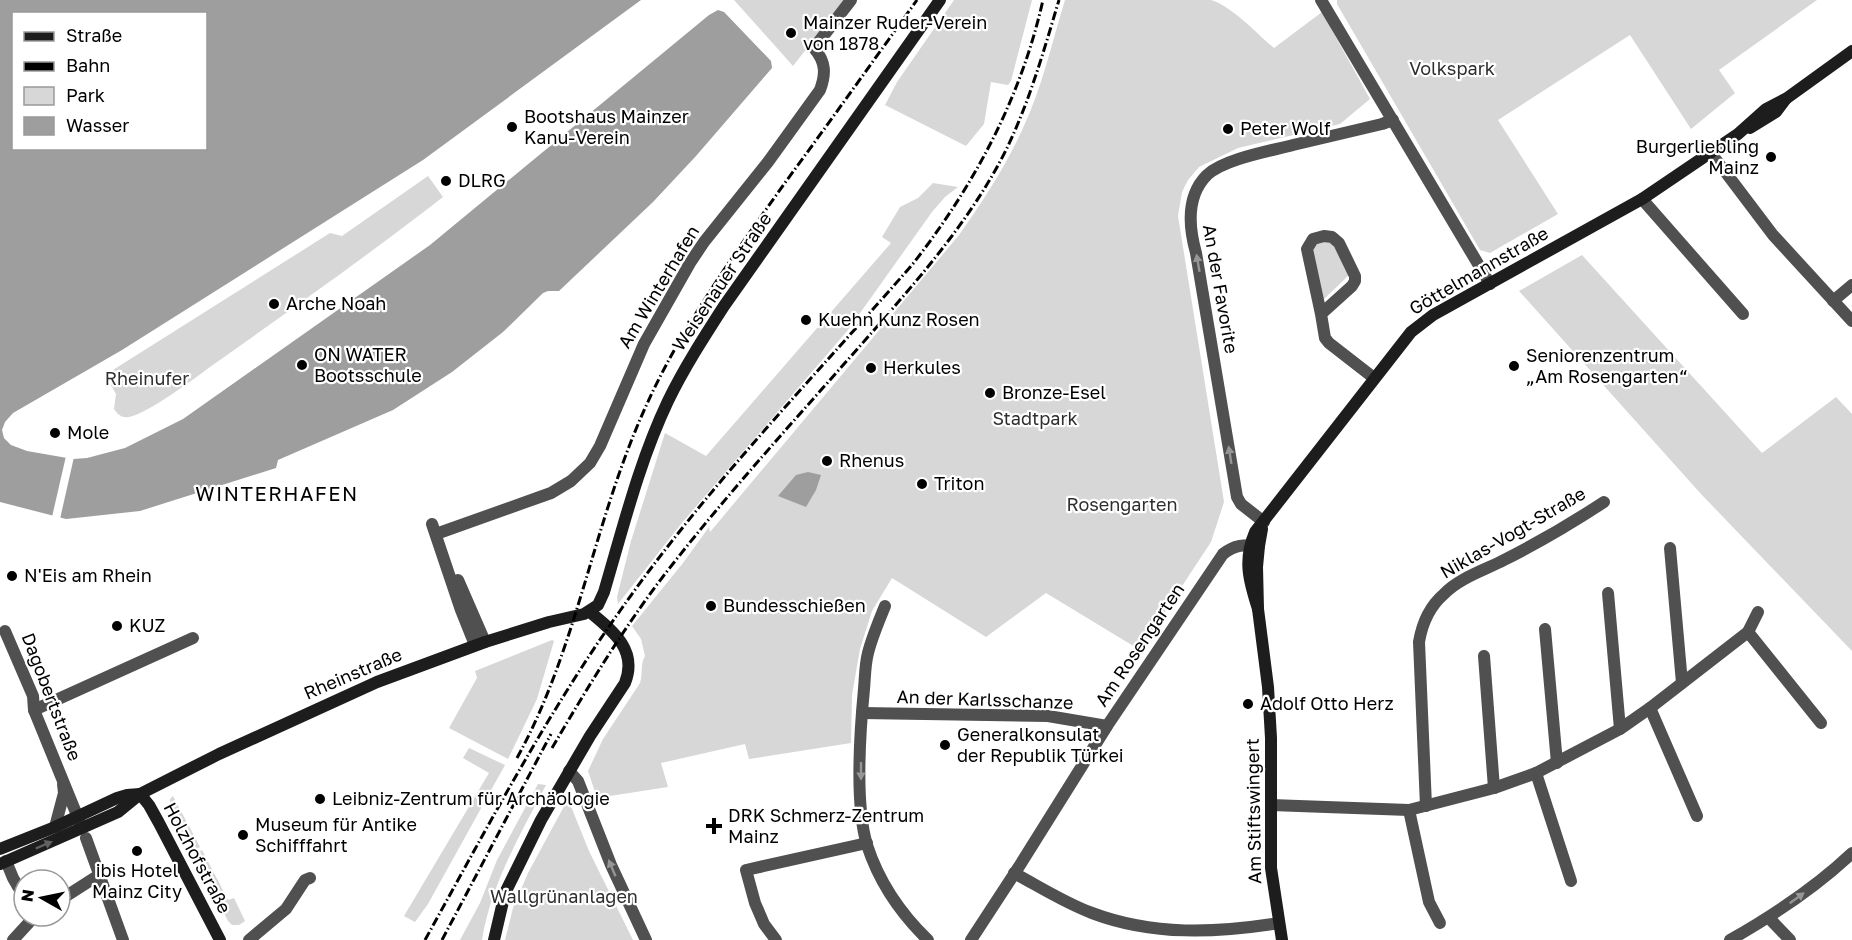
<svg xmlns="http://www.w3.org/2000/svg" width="1852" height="940" viewBox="0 0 1852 940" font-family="'Golos Text',sans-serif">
<rect width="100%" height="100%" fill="#fff"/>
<g fill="#d7d7d7">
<polygon points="734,0 845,0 793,66"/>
<polygon points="954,0 1032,0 1011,81 1008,85 991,82 984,124 966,146 885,105 897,82"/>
<path d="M1065,0H1211C1232,6 1257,34 1274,48L1322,12L1370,99L1340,124L1238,148L1199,167L1188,180L1182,192L1178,216L1224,502L1211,542L1140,650L1046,593L986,637L892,578L872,611L860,649L852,695L851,743L749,759L745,744L661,763L668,787L597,798L588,771L603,739L640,683C643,674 640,664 645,656L641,639L632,626L683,563L709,527L710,532L959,235C983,201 1006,166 1023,128C1042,88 1052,42 1065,0Z"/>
<polygon points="1337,0 1817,0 1719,70 1735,93 1691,129 1630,35 1498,120 1558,214 1490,253 1480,250 1337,4"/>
<path d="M428,176L443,197C367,256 289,311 210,367C194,379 147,414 129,417C122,418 118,415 114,409L116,394L105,375L330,233L342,236Z"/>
<polygon points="933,183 958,187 945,197 932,212 848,330 681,524 618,604 617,597 631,541 665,433 706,456 891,243 882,237 900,207 918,198"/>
<polygon points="1326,241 1332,242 1349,275 1323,300 1313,251 1317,243"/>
<polygon points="1582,255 1762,453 1836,397 1852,414 1852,651 1701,494 1519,291"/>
<polygon points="552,640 554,641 537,699 508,759 449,728 477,678 475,671"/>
<polygon points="469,748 505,765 428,904 415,922 404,916 489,773 463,758"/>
<path d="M538,784L546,785C520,835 491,884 482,940H460L480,903L497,860Z"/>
<polygon points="173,796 200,847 192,851 170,809 170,799"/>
<polygon points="568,799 589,851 633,940 505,940 513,908 528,873"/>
<polygon points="202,850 228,900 234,898 245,921 239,925 232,925 228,921 194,854"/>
</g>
<g fill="#9e9e9e" fill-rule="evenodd">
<path d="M0,0H641L423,160L122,350L13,413L5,422L2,430L4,438L11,445L27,451L73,459L87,458L125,448L183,419L430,245L709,15L718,10L724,12L771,61L772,68L696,156L653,202L559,291H548L543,293L503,332L452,372L393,410L278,460L276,468L140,511L66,519L0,502ZM14,14H206V148H14Z"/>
<polygon points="808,472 821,475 816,490 806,507 778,496 796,475"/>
</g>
<polygon fill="#fff" points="66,456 74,457 60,519 52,517"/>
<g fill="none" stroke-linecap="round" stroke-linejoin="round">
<g stroke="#505050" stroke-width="12">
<polyline points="1321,0 1490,284"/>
<polyline points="1711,153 1773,235 1852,321"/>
<polyline points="1642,199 1743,314"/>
<polyline points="1833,301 1852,285"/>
<polyline points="1321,314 1307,249 1313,239 1324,236 1332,237 1339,243 1355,276 1355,281 1352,286 1321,314 1325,338 1329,343 1374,378"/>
<path d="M1264,522L1241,504L1237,497L1196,253C1189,228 1186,196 1207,175C1224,159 1270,151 1293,145C1323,138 1353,131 1382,124L1393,120"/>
<polyline points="432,524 461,610 475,645"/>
<path d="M436,534L551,493L571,481L590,463L600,446L644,344L690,263L704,242L768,162L820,90C826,74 826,62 814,48L851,0"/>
<polyline points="1670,548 1682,683"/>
<polyline points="458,580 485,642"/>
<polyline points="1608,593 1620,729"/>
<path d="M885,606C879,621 872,637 868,653C865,664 865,678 864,689C860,731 855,805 867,845C879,882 900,913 928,940"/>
<polyline points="1545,629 1557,763"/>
<polyline points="5,631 33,696 34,710 81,825"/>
<polyline points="1748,632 1821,723"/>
<polyline points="1484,656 1494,788"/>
<polyline points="1650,708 1697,816"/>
<polyline points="34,710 193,638"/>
<polyline points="862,713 1048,716 1107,726"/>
<polyline points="569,771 578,781 611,865 646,940"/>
<polyline points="1536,773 1571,881"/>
<polyline points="1271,805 1409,810 1494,788 1536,773 1620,729 1650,708 1748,632 1758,612"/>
<path d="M1426,806L1419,642C1422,624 1430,606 1444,594C1459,578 1485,570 1504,560C1538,543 1572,523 1604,502"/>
<polyline points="1409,810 1429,902 1440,923"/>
<polyline points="55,827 64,793 63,784"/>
<polyline points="86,838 123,940"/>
<polyline points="6,861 13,878 24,897"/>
<path d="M1014,873C1040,887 1065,903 1092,913C1153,936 1216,933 1279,923"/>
<polyline points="60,900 99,875"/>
<polyline points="1769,918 1790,940"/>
<polyline points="13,940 35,916"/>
<polyline points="249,940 286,909 305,880 310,878"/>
<polyline points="776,940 764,924 755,903 746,870 867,843"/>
<path d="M971,940L1020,865L1107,726L1223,554C1234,545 1245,544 1259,546"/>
<path d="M1730,940C1774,915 1815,888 1852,853"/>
</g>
<g stroke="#1d1d1d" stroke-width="12">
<polyline points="1750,128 1776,112 1785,100"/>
<polyline points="1262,529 1259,546 1257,567 1258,609 1268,687 1271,738 1271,868 1282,940"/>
<path d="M1258,609C1249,581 1243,560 1255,532L1411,332L1433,315L1642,199L1738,134L1766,109L1787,98L1852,51"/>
<polyline points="140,794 149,805 159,823 220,940"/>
<polyline points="0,849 55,827 117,798 127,795 140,794"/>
<path d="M0,864L118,812L140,794L219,754L377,682L485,642L549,622L584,614L598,605L604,592C623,528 639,462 668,401C684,368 704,337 724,306L940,0"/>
<path d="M494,940L505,893L541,820L590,736L625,683C638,650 613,631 590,612"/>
</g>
<g stroke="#000" stroke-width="3" stroke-dasharray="9 3 1.5 3" stroke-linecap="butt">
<path d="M552,748C589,685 627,622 672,565C751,464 840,372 922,274C954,235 985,193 1007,148C1030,100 1044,50 1059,0"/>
<path d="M517,758C575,653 592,532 639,422C676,334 732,257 787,180C831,120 874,60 917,0"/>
<path d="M425,940C487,828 547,713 622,608C708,486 814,377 912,265C974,186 1021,98 1043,0"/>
<polyline points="442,940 551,734"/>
</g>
</g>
<defs><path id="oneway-solid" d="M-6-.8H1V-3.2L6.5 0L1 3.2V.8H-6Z" transform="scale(1.5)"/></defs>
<g fill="#969696">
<use href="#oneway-solid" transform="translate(1198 263) rotate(-100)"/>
<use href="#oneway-solid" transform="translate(1230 455) rotate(-99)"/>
<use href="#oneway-solid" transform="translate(861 771) rotate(90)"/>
<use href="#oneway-solid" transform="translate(612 868) rotate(-113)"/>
<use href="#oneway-solid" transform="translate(1797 898) rotate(-36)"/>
</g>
<use fill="#616161" href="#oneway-solid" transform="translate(44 845) rotate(-23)"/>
<g fill="#000" stroke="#fff" stroke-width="2">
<circle cx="791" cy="33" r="6"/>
<circle cx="512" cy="127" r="6"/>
<circle cx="1228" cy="129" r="6"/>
<circle cx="1771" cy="157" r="6"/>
<circle cx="446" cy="181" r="6"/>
<circle cx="274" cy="304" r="6"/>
<circle cx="806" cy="320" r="6"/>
<circle cx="302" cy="365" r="6"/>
<circle cx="1514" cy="366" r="6"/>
<circle cx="871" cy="368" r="6"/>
<circle cx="990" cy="393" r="6"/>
<circle cx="55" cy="433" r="6"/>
<circle cx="827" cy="461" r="6"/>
<circle cx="922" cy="484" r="6"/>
<circle cx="12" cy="576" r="6"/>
<circle cx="711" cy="606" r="6"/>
<circle cx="117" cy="626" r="6"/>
<circle cx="1248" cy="704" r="6"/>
<circle cx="945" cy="745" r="6"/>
<circle cx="320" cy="799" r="6"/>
<path d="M711 817h6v6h6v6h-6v6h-6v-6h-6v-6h6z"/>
<circle cx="243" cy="835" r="6"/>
<circle cx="137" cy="851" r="6"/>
</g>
<g text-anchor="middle" stroke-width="4.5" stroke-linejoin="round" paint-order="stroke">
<g font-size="18" fill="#000" stroke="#fff" text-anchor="start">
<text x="803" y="29">Mainzer Ruder-Verein<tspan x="803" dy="21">von 1878</tspan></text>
<text x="524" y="123">Bootshaus Mainzer<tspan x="524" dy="21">Kanu-Verein</tspan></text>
<text x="1240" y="135">Peter Wolf</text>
<text x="1759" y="153" text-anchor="end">Burgerliebling<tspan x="1759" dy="21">Mainz</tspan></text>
<text x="458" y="187">DLRG</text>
<text x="286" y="310">Arche Noah</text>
<text x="818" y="326">Kuehn Kunz Rosen</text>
<text x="314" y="361">ON WATER<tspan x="314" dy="21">Bootsschule</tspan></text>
<text x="1526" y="362">Seniorenzentrum<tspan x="1526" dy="21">„Am Rosengarten“</tspan></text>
<text x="883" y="374">Herkules</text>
<text x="1002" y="399">Bronze-Esel</text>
<text x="67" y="439">Mole</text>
<text x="839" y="467">Rhenus</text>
<text x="934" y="490">Triton</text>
<text x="24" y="582">N'Eis am Rhein</text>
<text x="723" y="612">Bundesschießen</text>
<text x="129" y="632">KUZ</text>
<text x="1260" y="710">Adolf Otto Herz</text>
<text x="957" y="741">Generalkonsulat<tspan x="957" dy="21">der Republik Türkei</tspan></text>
<text x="332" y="805">Leibniz-Zentrum für Archäologie</text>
<text x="728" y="822">DRK Schmerz-Zentrum<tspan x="728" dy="21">Mainz</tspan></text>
<text x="255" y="831">Museum für Antike<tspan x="255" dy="21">Schifffahrt</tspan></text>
<text x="137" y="877" text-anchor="middle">ibis Hotel<tspan x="137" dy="21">Mainz City</tspan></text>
</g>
<g font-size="18" fill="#2e2e2e" stroke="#fff">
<text x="1452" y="75">Volkspark</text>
<text x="147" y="385">Rheinufer</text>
<text x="1035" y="425">Stadtpark</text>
<text x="1122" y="511">Rosengarten</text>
<text x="564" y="903">Wallgrünanlagen</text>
</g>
<g font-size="18" fill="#000" stroke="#fff">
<text transform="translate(1479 271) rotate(-30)" y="6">Göttelmannstraße</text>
<text transform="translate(722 282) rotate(-56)" y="6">Weisenauer Straße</text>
<text transform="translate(659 287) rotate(-59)" y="6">Am Winterhafen</text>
<text transform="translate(1220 289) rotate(80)" y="6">An der Favorite</text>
<text transform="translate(1513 533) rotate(-30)" y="6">Niklas-Vogt-Straße</text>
<text transform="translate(1140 645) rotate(-56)" y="6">Am Rosengarten</text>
<text transform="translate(353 674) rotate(-23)" y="6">Rheinstraße</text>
<text transform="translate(51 697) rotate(69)" y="6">Dagobertstraße</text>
<text transform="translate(985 700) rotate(2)" y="6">An der Karlsschanze</text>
<text transform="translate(1254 811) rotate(-91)" y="6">Am Stiftswingert</text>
<text transform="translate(197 858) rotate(62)" y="6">Holzhofstraße</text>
</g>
<g font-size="20" letter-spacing="1.5" fill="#000" stroke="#fff">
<text x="277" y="501">WINTERHAFEN</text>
</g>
</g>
<rect x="12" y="12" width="195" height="138" fill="#ffffff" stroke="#999999" stroke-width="1.5"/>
<rect x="24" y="32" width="30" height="9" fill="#1d1d1d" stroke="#999999" stroke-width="1.5"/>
<text x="66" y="42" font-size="18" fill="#000000">Straße</text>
<rect x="24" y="62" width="30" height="9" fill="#000000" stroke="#999999" stroke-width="1.5"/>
<text x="66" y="72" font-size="18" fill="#000000">Bahn</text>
<rect x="24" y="87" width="30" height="18" fill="#d7d7d7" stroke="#999999" stroke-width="1.5"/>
<text x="66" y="102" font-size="18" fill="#000000">Park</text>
<rect x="24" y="117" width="30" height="18" fill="#9e9e9e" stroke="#999999" stroke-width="1.5"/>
<text x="66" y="132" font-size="18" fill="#000000">Wasser</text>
<g transform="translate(42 898) rotate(279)"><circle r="28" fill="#ffffff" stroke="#999999" stroke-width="1.5"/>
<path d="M0-4.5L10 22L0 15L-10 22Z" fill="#000000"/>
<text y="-9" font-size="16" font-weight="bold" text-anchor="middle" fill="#000000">N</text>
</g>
</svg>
